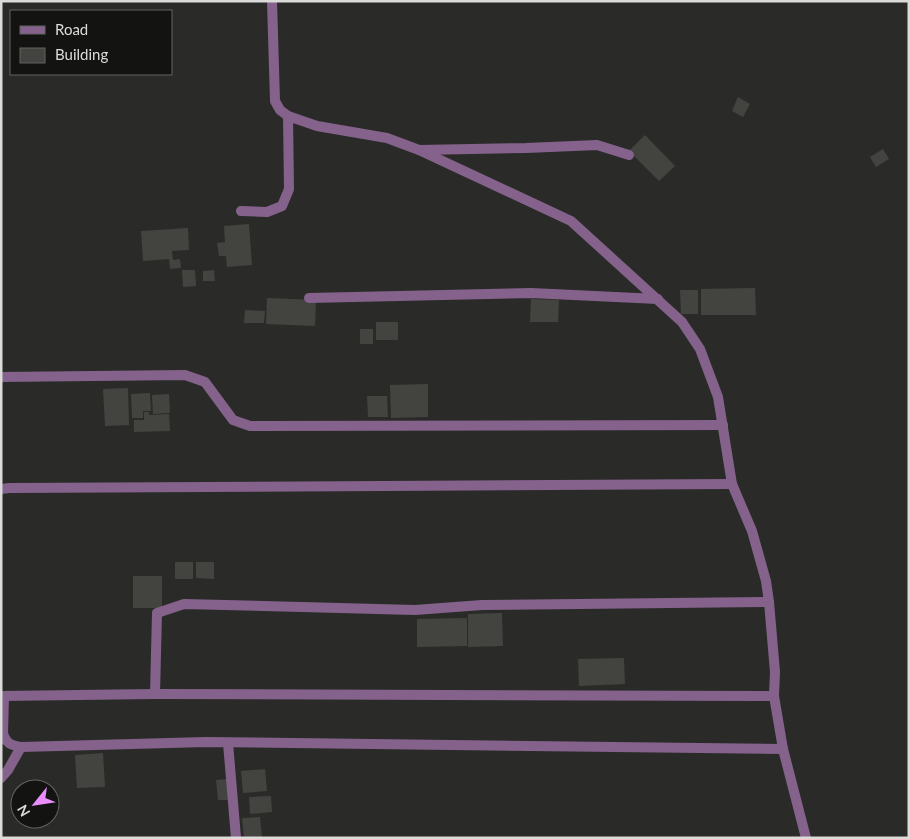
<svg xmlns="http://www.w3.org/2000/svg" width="910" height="839" viewBox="0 0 910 839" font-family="Lato,sans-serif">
<rect width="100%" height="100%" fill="#2a2b28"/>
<g fill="#434440">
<polygon points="738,97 750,104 743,117 732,111"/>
<polygon points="645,135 675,166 659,181 629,151"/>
<polygon points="883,149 889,159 876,167 870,157"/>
<polygon points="249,224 252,265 227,267 226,256 219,256 217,243 225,242 224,226"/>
<polygon points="188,228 189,250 172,251 173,260 180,259 181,268 170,269 169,259 143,261 141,231"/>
<polygon points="182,270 195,270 196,286 183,287"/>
<polygon points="214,270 215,281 203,281 203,271"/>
<polygon points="755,288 756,315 701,315 701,289"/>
<polygon points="680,290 698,290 698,314 681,314"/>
<polygon points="267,298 316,300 315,326 266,324"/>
<polygon points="531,299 559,300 558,322 530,322"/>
<polygon points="245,310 265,311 264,323 244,323"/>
<rect x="376" y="322" width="22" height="18"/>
<rect x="360" y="329" width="13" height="15"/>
<polygon points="428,384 428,417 391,418 390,385"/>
<polygon points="128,388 129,425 105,426 103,389"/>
<polygon points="150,393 151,411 143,411 143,418 132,418 131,394"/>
<polygon points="169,394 170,413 153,414 152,395"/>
<polygon points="367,396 387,396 388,417 368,417"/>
<polygon points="144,412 149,412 149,415 169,414 170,431 134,432 134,420 144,420"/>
<rect x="175" y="562" width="18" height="17"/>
<polygon points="196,562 214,562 214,579 196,578"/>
<rect x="133" y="576" width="29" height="32"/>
<polygon points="502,613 503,646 468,647 468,614"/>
<polygon points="467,618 467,646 417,647 417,619"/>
<polygon points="624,658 625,684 579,686 578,659"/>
<polygon points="103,753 105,787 77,788 75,755"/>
<polygon points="265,769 267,791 243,793 241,771"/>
<polygon points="227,779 228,800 218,800 216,780"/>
<polygon points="271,796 272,812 250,814 249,797"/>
<polygon points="260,817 262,838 244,838 242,818"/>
</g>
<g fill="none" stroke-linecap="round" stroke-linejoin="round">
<g stroke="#85628c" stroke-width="10">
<polyline points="419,150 526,148 597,145 629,155"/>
<polyline points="155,694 157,613 184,604 415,610 482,605 769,602"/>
</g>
<g stroke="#85628c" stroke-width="10">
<polyline points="272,1 275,101 280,110 288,116 317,126 387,138 419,150 571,221 682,322 700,349 718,397 732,484 752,531 766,581 769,602 775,672 774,696 783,749 806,838"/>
<polyline points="241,211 267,212 282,206 289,189 288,116"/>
<polyline points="309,298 531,293 658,299"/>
<polyline points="1,377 185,375 205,382 233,420 250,426 723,425"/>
<polyline points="1,489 9,488 732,484"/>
<polyline points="1,696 155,694 774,696"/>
<path d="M4,696L3,733C6,744 11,745 21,747L206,742L783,749"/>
<polyline points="228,743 236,838"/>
<polyline points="1,778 8,770 21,747"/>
</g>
</g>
<rect width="910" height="839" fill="none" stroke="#dbdbd9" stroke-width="5"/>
<rect x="10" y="10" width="162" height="65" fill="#131312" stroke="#636362"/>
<rect x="20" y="26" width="25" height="8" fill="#85628c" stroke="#636362"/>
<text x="55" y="35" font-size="15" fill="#dbdbd9">Road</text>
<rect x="20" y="48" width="25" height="15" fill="#434440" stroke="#636362"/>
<text x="55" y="60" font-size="15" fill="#dbdbd9">Building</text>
<g transform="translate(35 804) rotate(240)"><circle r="24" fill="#131312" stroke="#636362"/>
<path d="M0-4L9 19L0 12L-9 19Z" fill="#ea8dfd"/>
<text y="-8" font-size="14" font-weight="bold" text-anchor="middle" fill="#dbdbd9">N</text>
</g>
</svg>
